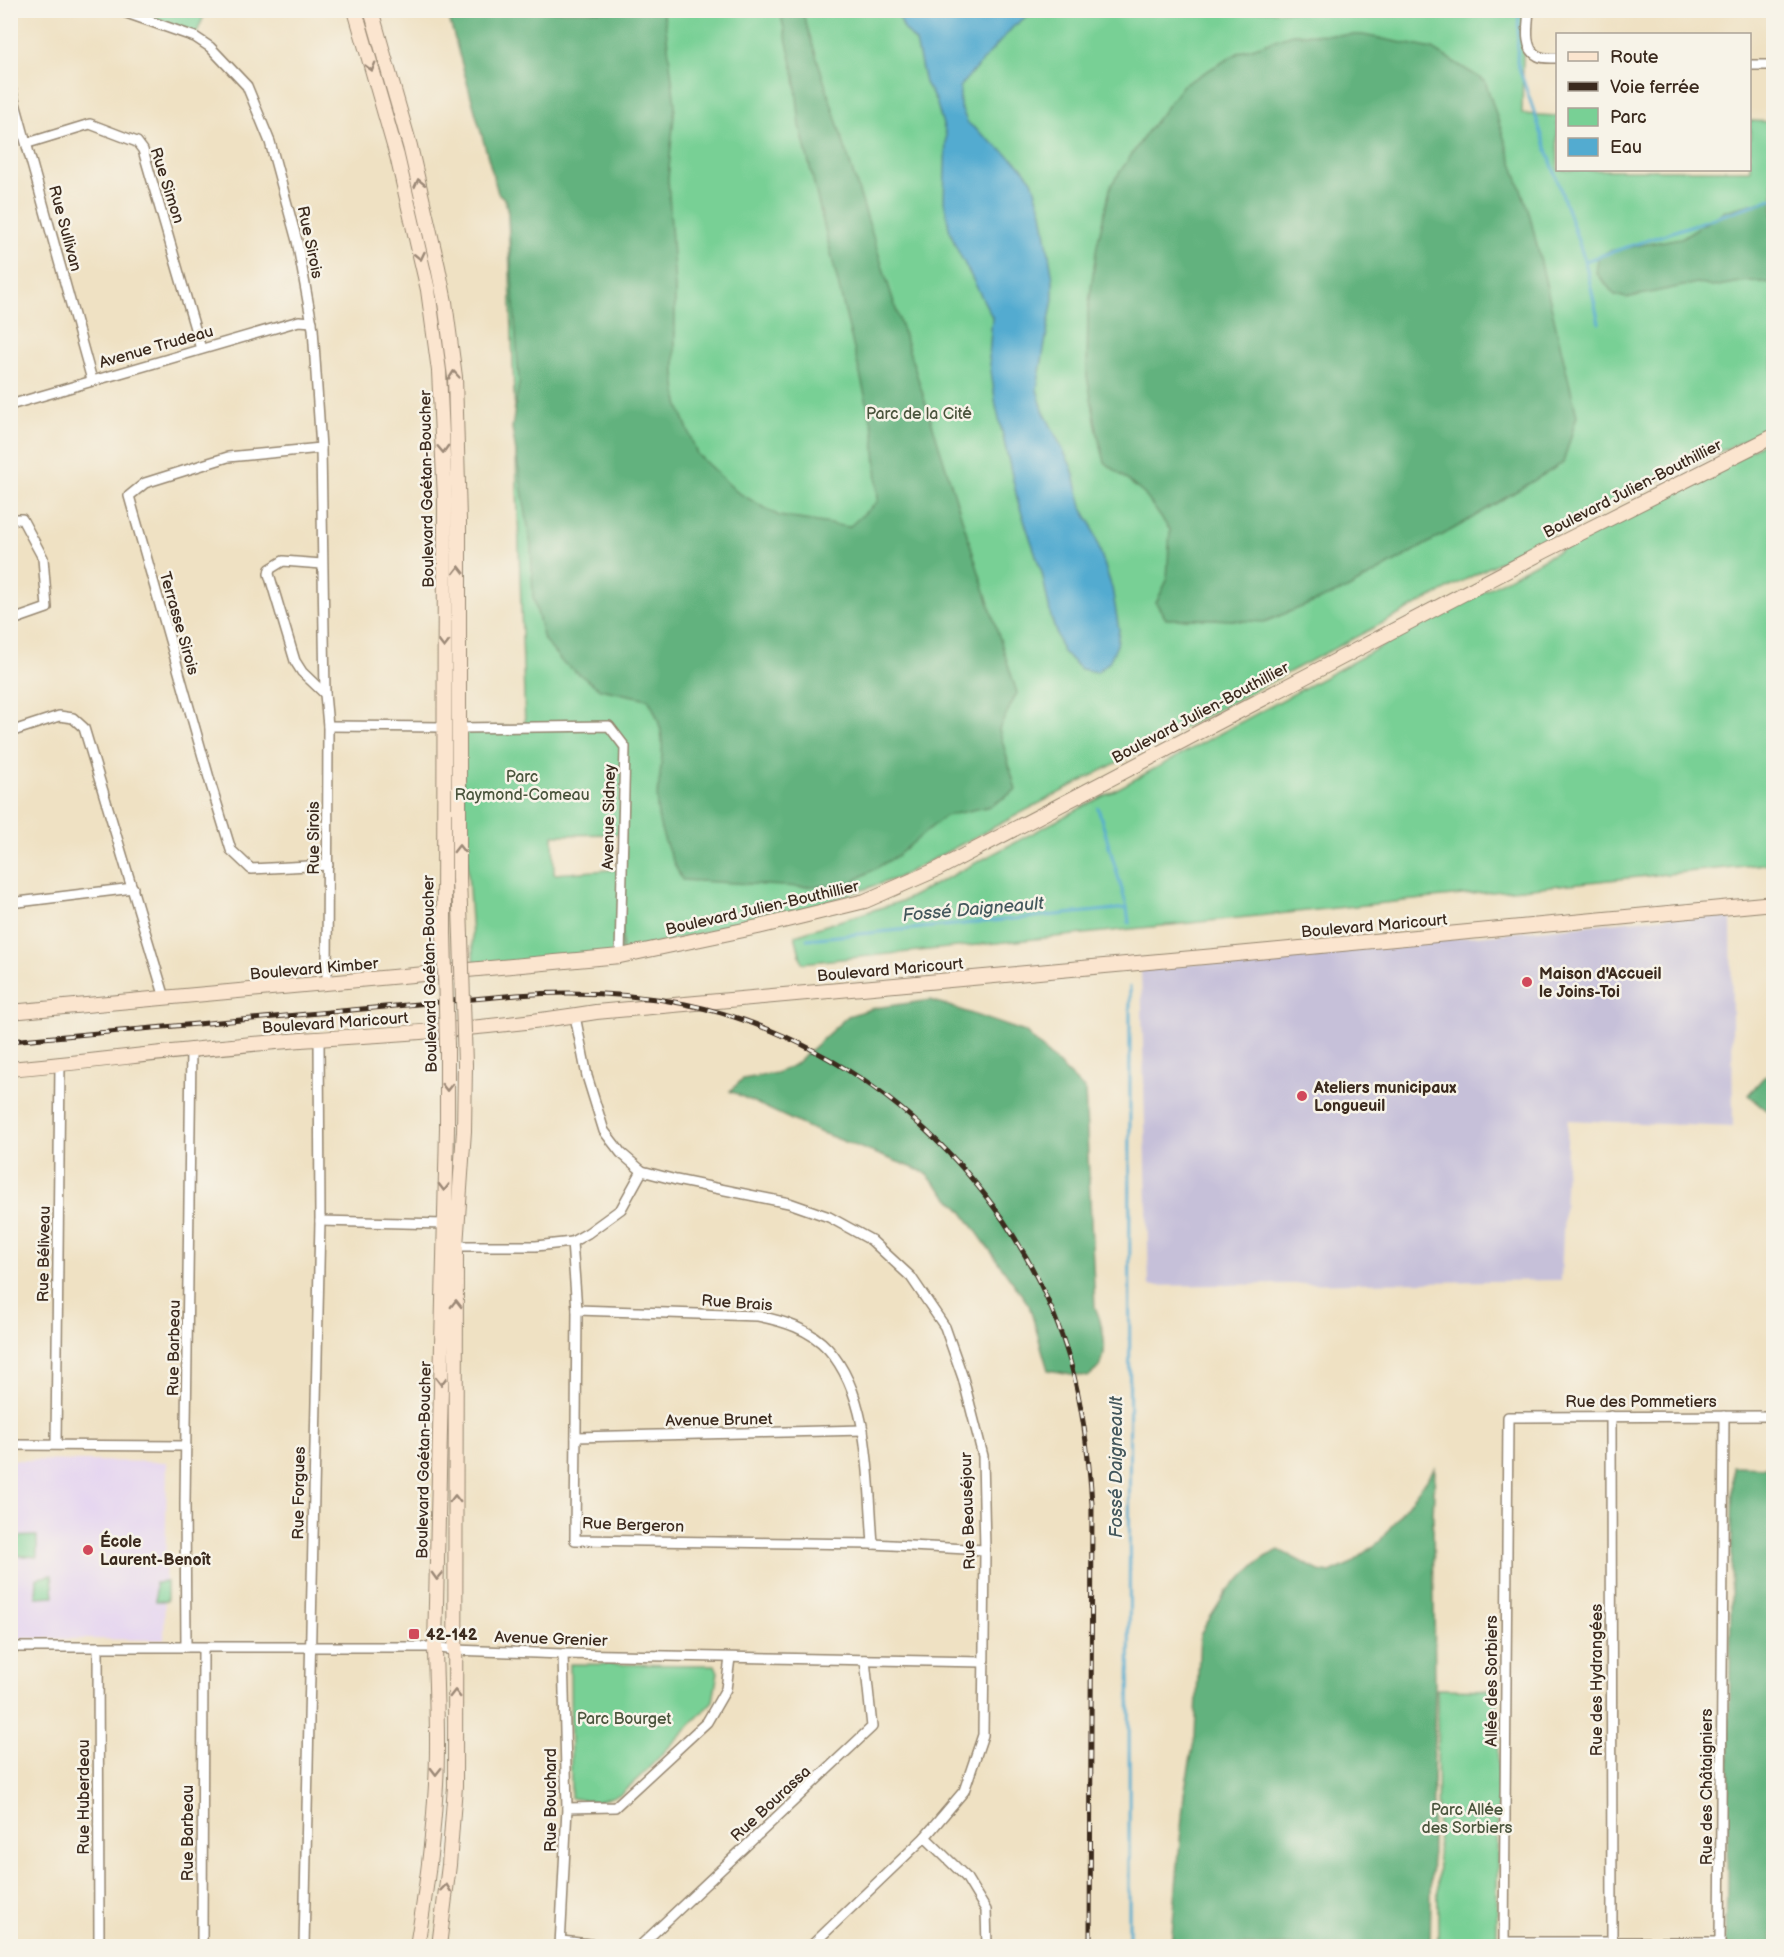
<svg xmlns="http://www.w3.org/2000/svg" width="1784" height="1957" viewBox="0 0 1784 1957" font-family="'Balsamiq Sans',sans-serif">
<rect width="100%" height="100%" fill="#f7f3e8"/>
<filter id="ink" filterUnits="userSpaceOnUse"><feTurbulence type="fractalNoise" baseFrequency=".0167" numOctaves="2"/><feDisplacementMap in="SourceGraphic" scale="12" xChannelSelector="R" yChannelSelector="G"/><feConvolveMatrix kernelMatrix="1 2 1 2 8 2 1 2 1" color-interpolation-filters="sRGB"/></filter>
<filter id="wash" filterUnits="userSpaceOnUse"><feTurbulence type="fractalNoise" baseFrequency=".008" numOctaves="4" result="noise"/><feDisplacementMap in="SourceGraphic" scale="24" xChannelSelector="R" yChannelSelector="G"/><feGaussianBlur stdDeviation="1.35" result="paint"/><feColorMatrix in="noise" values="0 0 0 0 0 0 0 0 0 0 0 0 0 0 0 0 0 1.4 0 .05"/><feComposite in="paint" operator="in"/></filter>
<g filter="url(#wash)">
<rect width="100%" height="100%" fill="#efe1c3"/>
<polygon fill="#e4d3f1" points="11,1460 167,1462 164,1640 11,1638"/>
<polygon fill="#c6c0d9" points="1731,911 1733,1127 1568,1120 1561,1280 1149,1286 1141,969"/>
<g fill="#78d095" stroke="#5a7d5a" stroke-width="1.5">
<polygon points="118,11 206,11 195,37"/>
<polygon points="449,11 1524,11 1522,114 1557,116 1558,170 1750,170 1750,121 1773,122 1773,427 1619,499 897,878 812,907 622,952 623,834 553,835 554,874 622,869 620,956 474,969 459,728 525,727 508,212"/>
<polygon points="1773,438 1773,863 802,963 795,935 905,900 1115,790 1562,549"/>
<polygon points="37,1536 37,1557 13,1555 12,1537"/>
<polygon points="52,1575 54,1596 36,1597 37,1578"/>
<polygon points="167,1582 167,1601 156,1601 155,1583"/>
<polygon points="570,1664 715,1665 718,1672 713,1701 644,1773 621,1794 596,1802 571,1798"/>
<polygon points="1437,1689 1498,1690 1497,1946 1438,1946"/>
</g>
<g fill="#62b27e" stroke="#4e6e4e" stroke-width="1.5">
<path d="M447,11H662L665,21L675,105L668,179L675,288V374L678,403L697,454L737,492L779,516L849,527L878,501L874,432L800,126L795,77L780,11H802L1017,693L999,729L1016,790L991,806L945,816L897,856L849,884L800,887L682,880C672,859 658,831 657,806C656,799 658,791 659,784C663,750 667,730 648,699L600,689L562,662L544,640L533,596L531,545L512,428L519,382L507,201L498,193Z"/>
<polygon points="1292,34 1363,35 1433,49 1485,81 1530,216 1577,416 1563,463 1462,524 1347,589 1264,622 1212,619 1166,619 1156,603 1167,580 1170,530 1144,494 1105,462 1097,431 1087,376 1088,311 1097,245 1111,185 1145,135 1183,85 1238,53"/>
<polygon points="1773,198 1773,285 1772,283 1747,281 1712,287 1697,283 1626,298 1615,295 1596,273 1598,257 1609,251 1681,238 1725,211"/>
<path d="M931,1000L1025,1032L1085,1090L1095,1307C1102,1323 1110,1351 1099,1367C1096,1371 1091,1374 1088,1377L1048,1370L1029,1305L962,1211L924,1172L809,1128L730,1091L743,1079L776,1073L794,1065L848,1016L874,1008Z"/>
<polygon points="1773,1070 1773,1115 1748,1095 1763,1078"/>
<polygon points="1733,1466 1773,1467 1773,1946 1700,1946 1726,1945"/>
<polygon points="1435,1468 1433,1516 1435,1686 1430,1946 1171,1946 1184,1794 1195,1736 1200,1634 1227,1591 1265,1557 1279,1550 1319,1571 1330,1573 1352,1563 1380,1541"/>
</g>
<polygon fill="#53abd0" stroke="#476a77" stroke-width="1.5" points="897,11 1039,11 1036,14 1027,16 1013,27 960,86 960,106 968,123 1018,163 1032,180 1042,212 1053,279 1053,299 1037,389 1043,410 1072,468 1083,510 1091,523 1112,588 1119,630 1117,645 1109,662 1097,672 1081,669 1062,651 1051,617 1042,573 1018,502 996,406 989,357 992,317 956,247 949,228 944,201 946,135 936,101 925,83 916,42 904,29"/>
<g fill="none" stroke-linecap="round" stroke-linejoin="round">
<g stroke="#53abd0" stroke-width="3">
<polyline points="1519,10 1517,62 1585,261 1599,323"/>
<polyline points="1585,261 1774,198"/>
<polyline points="1098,808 1127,907"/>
<polyline points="807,939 1127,908 1129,923"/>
<polyline points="1129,1946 1130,987"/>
</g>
</g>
</g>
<g filter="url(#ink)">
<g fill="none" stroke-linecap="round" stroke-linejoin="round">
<defs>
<g id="street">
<polyline points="118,10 195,37 210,47 247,86 270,142 297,241 313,329 321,448 325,694 328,726 327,983"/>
<path d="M1529,10C1528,24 1523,49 1538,56C1543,59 1552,58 1558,58"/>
<polyline points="1750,65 1774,65"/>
<polyline points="10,85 92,380"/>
<polyline points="28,143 90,124 137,142 143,150 201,349"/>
<polyline points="10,405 299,321 312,322"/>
<polyline points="321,448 228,457 145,483 129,496 211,785 231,850 251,869 328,865"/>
<polyline points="10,519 22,519 43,558 47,608 10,621"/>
<polyline points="322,564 283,561 270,569 269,574 295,661 302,672 325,694"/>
<polyline points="328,726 444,727"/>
<polyline points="459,728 609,726 625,747 620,956"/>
<polyline points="10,732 59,716 73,718 84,728 165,998"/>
<polyline points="10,903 133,888"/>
<polyline points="575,1016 587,1076 604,1131 621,1153 642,1171 676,1180 789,1203 829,1217 871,1240 911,1277 945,1327 963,1378 983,1456 985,1550 983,1735 964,1791 925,1837 811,1946"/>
<polyline points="320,1221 444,1224"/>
<polyline points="572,1242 577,1310 575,1540 873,1544 985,1550"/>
<polyline points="456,1246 536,1246 572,1242 588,1233 621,1209 642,1171"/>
<path d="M577,1310L758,1316C783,1321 810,1329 828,1349C871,1397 868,1482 873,1544"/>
<polyline points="1611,1416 1612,1943"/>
<polyline points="576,1437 863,1430"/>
<polyline points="56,1444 60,1064"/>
<polyline points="10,1445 186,1446"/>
<polyline points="10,1647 435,1647 454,1650 563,1654 983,1662"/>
<polyline points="98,1647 99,1946"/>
<polyline points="186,1647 185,1503 191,1050"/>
<polyline points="567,1808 615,1807 707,1722 726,1689 730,1658"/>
<polyline points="925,1837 966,1877 986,1910 987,1946"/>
<polyline points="561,1941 608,1946"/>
<polyline points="1504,1942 1720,1942 1724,1416"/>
<polyline points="202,1946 203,1648"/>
<polyline points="304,1946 320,1221 319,1040"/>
<polyline points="560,1946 567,1808 563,1654"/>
<polyline points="640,1946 872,1727 865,1660"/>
<polyline points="1504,1946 1508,1417 1774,1416"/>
</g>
<g id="secondary">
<polyline points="355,10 397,156 428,290 439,371 445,500 444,934"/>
<polyline points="371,10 410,146 438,267 445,302 455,377 459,520 459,878 461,936"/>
<polyline points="10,1012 620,956 758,927 865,901 938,869 1545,551 1774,436"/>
<path d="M10,1069C107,1060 204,1047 301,1040C399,1034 499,1028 596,1012L1226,955L1774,903"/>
<path d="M417,1946C425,1898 432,1849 435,1800C439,1749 436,1698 435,1647L447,1128V1046"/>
<polyline points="439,1946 449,1865 455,1786 456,1246 464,1131 465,1065"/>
</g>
</defs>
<use href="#street" stroke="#958670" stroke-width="12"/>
<use href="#secondary" stroke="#958670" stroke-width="16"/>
<use href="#street" stroke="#fff" stroke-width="9"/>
<use href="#secondary" stroke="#fbe5cf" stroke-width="14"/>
<defs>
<path id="rail" d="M10,1041L517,995C573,991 629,993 685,1004C865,1041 1019,1185 1070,1361C1083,1408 1089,1455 1092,1504L1090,1946"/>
</defs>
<use href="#rail" stroke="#3b2a1e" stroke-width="5"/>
<use href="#rail" stroke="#f7f3e8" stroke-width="3" stroke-dasharray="9" stroke-linecap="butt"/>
<defs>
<g id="secondary-bridge">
<polyline points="444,934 447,1046"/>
<polyline points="461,936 465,1065"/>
</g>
</defs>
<use href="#secondary-bridge" stroke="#958670" stroke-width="16" stroke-linecap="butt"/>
<use href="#secondary-bridge" stroke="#fbe5cf" stroke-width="14"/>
</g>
<defs><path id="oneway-chevron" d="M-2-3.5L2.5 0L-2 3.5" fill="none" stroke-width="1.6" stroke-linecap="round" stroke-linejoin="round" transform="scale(1.5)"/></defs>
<g stroke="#9b8876">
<use href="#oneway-chevron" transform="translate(371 67) rotate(74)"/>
<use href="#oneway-chevron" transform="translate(419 183) rotate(-103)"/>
<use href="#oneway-chevron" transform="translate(420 256) rotate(77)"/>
<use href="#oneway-chevron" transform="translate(454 375) rotate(-95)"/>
<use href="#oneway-chevron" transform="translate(443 449) rotate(88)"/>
<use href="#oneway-chevron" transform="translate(459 570) rotate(-90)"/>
<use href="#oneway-chevron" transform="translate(444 644) rotate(90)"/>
<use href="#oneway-chevron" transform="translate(459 849) rotate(-90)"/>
<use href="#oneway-chevron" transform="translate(447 1087) rotate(90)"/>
<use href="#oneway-chevron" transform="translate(444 1187) rotate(91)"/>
<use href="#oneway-chevron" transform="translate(456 1304) rotate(-90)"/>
<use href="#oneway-chevron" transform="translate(441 1381) rotate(91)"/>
<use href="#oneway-chevron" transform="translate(455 1499) rotate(-90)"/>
<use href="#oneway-chevron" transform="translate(437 1576) rotate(92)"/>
<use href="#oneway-chevron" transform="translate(455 1694) rotate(-90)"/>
<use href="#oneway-chevron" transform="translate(436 1771) rotate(91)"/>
<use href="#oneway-chevron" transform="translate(446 1888) rotate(-83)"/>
</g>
</g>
<g fill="#d1495b" stroke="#f7f3e8" stroke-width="2">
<circle cx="1527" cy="982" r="6"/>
<circle cx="1302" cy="1096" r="6"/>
<circle cx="88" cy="1550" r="6"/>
<rect x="408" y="1628" width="12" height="12" rx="3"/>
</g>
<g text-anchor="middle" stroke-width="5" stroke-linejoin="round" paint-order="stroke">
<g font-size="16" fill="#3b2a1e" stroke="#f7f3e8">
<text transform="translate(168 185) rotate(72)" y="6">Rue Simon</text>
<text transform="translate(66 228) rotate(75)" y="6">Rue Sullivan</text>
<text transform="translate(311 242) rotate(78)" y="6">Rue Sirois</text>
<text transform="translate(156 346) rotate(-16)" y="6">Avenue Trudeau</text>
<text transform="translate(1632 488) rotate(-27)" y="6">Boulevard Julien-Bouthillier</text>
<text transform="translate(426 489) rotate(-91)" y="6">Boulevard Gaétan-Boucher</text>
<text transform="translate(180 623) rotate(74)" y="6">Terrasse Sirois</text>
<text transform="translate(1200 712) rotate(-28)" y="6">Boulevard Julien-Bouthillier</text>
<text transform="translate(608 817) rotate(-89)" y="6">Avenue Sidney</text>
<text transform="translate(313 838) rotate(-90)" y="6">Rue Sirois</text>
<text transform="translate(762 907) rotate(-13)" y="6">Boulevard Julien-Bouthillier</text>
<text transform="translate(1374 925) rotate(-5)" y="6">Boulevard Maricourt</text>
<text transform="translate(314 968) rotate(-5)" y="6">Boulevard Kimber</text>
<text transform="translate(890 969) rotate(-5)" y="6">Boulevard Maricourt</text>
<text transform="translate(429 974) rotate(-91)" y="6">Boulevard Gaétan-Boucher</text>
<text transform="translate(335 1022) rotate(-4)" y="6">Boulevard Maricourt</text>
<text transform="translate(43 1254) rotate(-89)" y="6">Rue Béliveau</text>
<text transform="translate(737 1302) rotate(4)" y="6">Rue Brais</text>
<text transform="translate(173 1348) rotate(-89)" y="6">Rue Barbeau</text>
<text x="1641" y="1407">Rue des Pommetiers</text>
<text transform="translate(719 1419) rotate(-1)" y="6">Avenue Brunet</text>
<text transform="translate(423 1460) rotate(-89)" y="6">Boulevard Gaétan-Boucher</text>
<text transform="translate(298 1493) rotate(-89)" y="6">Rue Forgues</text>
<text transform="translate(967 1511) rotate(-92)" y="6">Rue Beauséjour</text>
<text transform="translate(633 1524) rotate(2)" y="6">Rue Bergeron</text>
<text transform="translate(551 1638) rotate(2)" y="6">Avenue Grenier</text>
<text transform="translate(1596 1680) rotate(-90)" y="6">Rue des Hydrangées</text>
<text transform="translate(1491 1681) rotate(-90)" y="6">Allée des Sorbiers</text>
<text transform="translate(1706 1787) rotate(-90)" y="6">Rue des Châtaigniers</text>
<text transform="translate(83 1797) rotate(-90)" y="6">Rue Huberdeau</text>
<text transform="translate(550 1800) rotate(-90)" y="6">Rue Bouchard</text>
<text transform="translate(770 1803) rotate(-43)" y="6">Rue Bourassa</text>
<text transform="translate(187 1833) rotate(-90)" y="6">Rue Barbeau</text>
</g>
<g font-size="16" fill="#4a543c" stroke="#f7f3e8">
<text x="919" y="419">Parc de la Cité</text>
<text x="522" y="782">Parc<tspan x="522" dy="18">Raymond-Comeau</tspan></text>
<text x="624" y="1724">Parc Bourget</text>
<text x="1467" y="1815">Parc Allée<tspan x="1467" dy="18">des Sorbiers</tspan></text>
</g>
<g font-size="16" font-weight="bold" fill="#3b2a1e" stroke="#f7f3e8" text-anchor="start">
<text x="1539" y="979">Maison d'Accueil<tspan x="1539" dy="18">le Joins-Toi</tspan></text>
<text x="1314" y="1093">Ateliers municipaux<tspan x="1314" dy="18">Longueuil</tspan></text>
<text x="100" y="1547">École<tspan x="100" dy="18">Laurent-Benoît</tspan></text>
<text x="426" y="1640">42-142</text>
</g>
<g font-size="18" font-style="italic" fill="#43575c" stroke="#f7f3e8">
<text transform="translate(973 909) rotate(-5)" y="6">Fossé Daigneault</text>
<text transform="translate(1116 1467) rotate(-90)" y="6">Fossé Daigneault</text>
</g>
</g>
<rect width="1784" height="1957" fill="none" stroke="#f7f3e8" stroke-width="36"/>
<rect x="1556" y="33" width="195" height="138" fill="#f7f3e8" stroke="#aca397" stroke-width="1.5"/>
<rect x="1568" y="52" width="30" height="9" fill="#fbe5cf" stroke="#aca397" stroke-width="1.5"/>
<text x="1610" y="63" font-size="18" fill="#3b2a1e">Route</text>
<rect x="1568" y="82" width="30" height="9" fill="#3b2a1e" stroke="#aca397" stroke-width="1.5"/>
<text x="1610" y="93" font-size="18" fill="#3b2a1e">Voie ferrée</text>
<rect x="1568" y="108" width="30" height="18" fill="#78d095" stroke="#aca397" stroke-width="1.5"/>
<text x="1610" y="123" font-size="18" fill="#3b2a1e">Parc</text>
<rect x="1568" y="138" width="30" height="18" fill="#53abd0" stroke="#aca397" stroke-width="1.5"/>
<text x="1610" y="153" font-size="18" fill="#3b2a1e">Eau</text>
</svg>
